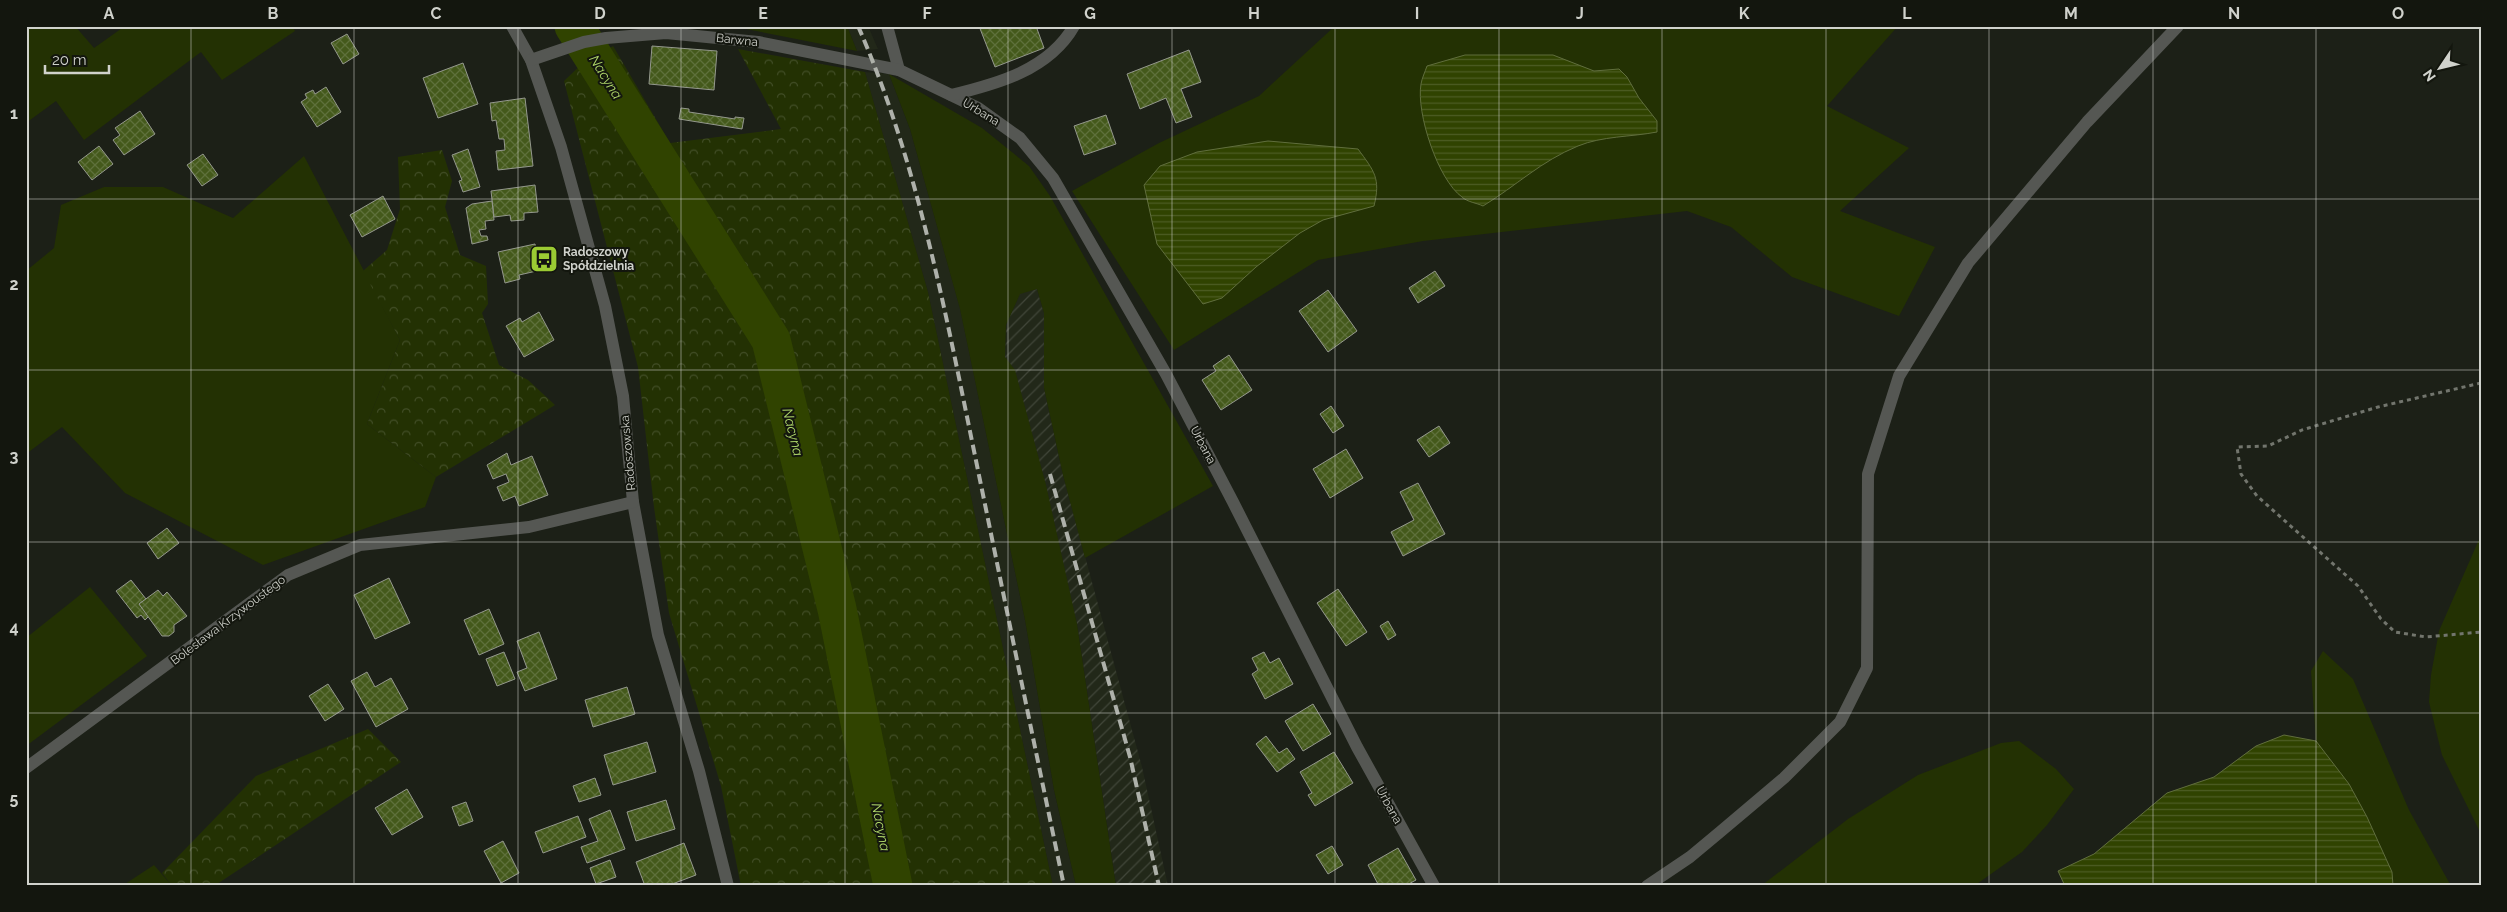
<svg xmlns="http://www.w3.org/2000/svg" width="2507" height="912" viewBox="0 0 2507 912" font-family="Raleway,sans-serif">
<defs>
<pattern id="industrial-furrows" width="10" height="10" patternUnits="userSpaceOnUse" patternTransform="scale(1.25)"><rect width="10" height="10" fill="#222819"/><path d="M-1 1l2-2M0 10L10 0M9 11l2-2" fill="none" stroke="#414639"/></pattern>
<pattern id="forest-crowns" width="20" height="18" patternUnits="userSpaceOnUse" patternTransform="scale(1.25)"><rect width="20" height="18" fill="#233103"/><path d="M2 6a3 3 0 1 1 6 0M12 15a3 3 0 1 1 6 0" fill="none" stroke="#424e27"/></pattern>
<pattern id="water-rules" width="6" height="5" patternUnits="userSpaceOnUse" patternTransform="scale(1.25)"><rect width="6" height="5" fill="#304300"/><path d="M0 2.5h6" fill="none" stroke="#4d5d24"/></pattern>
<pattern id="building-cross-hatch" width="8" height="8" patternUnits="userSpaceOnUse" patternTransform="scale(1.25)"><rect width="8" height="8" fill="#44591b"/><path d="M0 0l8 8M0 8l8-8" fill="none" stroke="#5e703b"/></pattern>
</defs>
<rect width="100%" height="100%" fill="#1c2017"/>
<g fill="#222819">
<polygon points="847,26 868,26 878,49 857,51"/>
<polygon points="865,72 889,74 910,129 960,308 1025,620 1054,790 1076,886 1053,886 928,292"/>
</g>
<polygon fill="url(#industrial-furrows)" points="1037,289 1044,313 1044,388 1063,475 1142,767 1168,886 1116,885 1077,624 1005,357 1006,325 1020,293"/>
<g fill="#233103">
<polygon points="26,26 75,26 94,48 125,26 292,26 295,31 222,80 201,52 84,140 56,101 26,123"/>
<polygon points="731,26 847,26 857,51"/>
<polygon points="1335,26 1898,26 1827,106 1909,148 1840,211 1935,247 1899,316 1792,277 1731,227 1687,211 1423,241 1318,260 1174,350 1072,191 1159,143 1259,96"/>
<polygon points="889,74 982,128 1029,166 1050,196 1213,486 1085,558 1063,475 1044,388 1044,313 1037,289 1020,294 1006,325 1005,357 1015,370 1046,485 1077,624 1116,886 1076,886 1054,790 1025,620 960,309 910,129"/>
<polygon points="304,156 400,340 367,424 436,477 425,507 263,565 125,493 62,427 26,454 26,271 54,248 61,205 104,187 163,187 233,218"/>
<polygon points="2481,535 2481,834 2442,755 2429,702 2431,675 2439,631"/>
<polygon points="90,587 147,656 26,746 26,638"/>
<polygon points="2323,651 2353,679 2409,810 2451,886 2393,886 2392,872 2367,817 2349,784 2316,741 2311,671"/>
<polygon points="2019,741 2056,769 2074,789 2047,825 2022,852 1974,886 1761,886 1848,819 1918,775 2001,743"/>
<polygon points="154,865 172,886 122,886"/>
</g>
<g fill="url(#forest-crowns)">
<polygon points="613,46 670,143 781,129 738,49 865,72 928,292 1053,886 899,886 843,603 777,339 599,56"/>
<polygon points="587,59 763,343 830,608 884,886 741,886 721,786 669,613 654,507 638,367 564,81"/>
<polygon points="442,150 452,181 445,207 460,255 486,266 488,304 482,313 499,365 528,380 555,405 436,477 367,424 400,340 363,271 387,250 400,209 398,157"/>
<polygon points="368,729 401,762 214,886 172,886 162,873 256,776"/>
</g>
<g fill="url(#water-rules)" stroke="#606e3d">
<path d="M1465,55H1553L1594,71L1619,69L1627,77L1639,98L1657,121V132C1631,137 1602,136 1578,146C1541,161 1516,186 1483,206C1477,203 1467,202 1462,197C1438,180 1416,113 1421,84C1422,78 1425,72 1427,66Z"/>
<path d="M1268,141L1358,149C1374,171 1381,178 1374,206L1323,220L1300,233L1256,267L1222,298L1203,304L1157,244L1144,185L1160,166L1197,152Z"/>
<polygon points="2284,735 2316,741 2349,784 2367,817 2392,872 2393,886 2065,886 2058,871 2094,854 2167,793 2214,777 2256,746"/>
</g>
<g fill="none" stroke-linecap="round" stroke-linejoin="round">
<polyline stroke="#304300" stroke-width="39" points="574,26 771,340 837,609 893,886"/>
</g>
<g fill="url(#building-cross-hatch)" stroke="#94988d">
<polygon points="979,26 1036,26 1044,48 995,67"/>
<polygon points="347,34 359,54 343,64 331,43"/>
<polygon points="652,46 717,51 714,90 649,84"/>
<polygon points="1189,50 1201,82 1181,89 1192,117 1176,123 1166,98 1140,109 1127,74"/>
<polygon points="463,63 478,104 438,118 423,78"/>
<polygon points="326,87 341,112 317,127 301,102 307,98 305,94 313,90 315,94"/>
<polygon points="525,98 533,166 498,170 496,151 505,150 504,139 499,139 496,120 492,121 490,103"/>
<polygon points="681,108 689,109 689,112 735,119 735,117 744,118 742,129 679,119"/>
<polygon points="140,111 155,134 124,155 113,140 120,135 115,128"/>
<polygon points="1106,115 1116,144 1084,155 1074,126"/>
<polygon points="99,146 113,164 92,180 78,162"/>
<polygon points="468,149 480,187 463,192 459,181 462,180 452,155"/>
<polygon points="203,154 218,175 202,186 187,165"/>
<polygon points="535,185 538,212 524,213 524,220 511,221 510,215 494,217 491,191"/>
<polygon points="383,196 395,219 362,237 350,215"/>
<polygon points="492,201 494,220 485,221 486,229 479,230 481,236 487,236 488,240 472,244 466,208 472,204"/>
<polygon points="535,244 541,270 519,275 520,279 505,283 498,252"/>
<polygon points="1435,271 1445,286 1418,303 1409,288"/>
<polygon points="1328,290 1357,331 1328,352 1299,311"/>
<polygon points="539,312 554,340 524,357 506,326 520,318 522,322"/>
<polygon points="1229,355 1252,390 1221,410 1202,380 1216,371 1213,366"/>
<polygon points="1331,406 1344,426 1333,433 1320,414"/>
<polygon points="1439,426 1450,443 1429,457 1417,440"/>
<polygon points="1346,449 1363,478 1330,498 1313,469"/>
<polygon points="507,453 511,465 532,456 548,495 519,506 515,496 503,501 497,487 509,482 506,474 493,479 487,465"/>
<polygon points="1418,483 1445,534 1403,556 1391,532 1414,520 1400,492"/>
<polygon points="167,528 179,543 158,559 147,543"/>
<polygon points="389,578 410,623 375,639 354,595"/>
<polygon points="131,580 146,599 139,604 149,616 145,620 141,615 137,618 116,591"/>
<polygon points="1338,589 1367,632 1346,646 1317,603"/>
<polygon points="158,590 163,596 167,592 187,616 174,625 174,632 169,636 162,636 139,604"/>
<polygon points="489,609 504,644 479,655 464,620"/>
<polygon points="1388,621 1396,635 1388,640 1380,626"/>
<polygon points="539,632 557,679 525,691 517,672 527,668 517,641"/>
<polygon points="504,652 515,679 497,686 486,659"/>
<polygon points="1264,652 1270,663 1279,658 1293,684 1265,699 1252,674 1258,670 1252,658"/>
<polygon points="367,672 375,687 391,678 408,709 376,727 351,681"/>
<polygon points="328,684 344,709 325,721 309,696"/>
<polygon points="627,687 635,714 593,727 585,700"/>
<polygon points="1313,704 1331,734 1303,751 1285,721"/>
<polygon points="1266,736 1279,753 1287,748 1295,759 1277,772 1256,744"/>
<polygon points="647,742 656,772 613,785 604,755"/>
<polygon points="1334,752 1353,783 1315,806 1308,795 1312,793 1300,772"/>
<polygon points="595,778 601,795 579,802 573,786"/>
<polygon points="407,789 423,817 392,835 375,808"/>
<polygon points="666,800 675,829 636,841 627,812"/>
<polygon points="466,802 473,821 459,826 452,807"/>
<polygon points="610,810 625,849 587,863 581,847 598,841 589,819"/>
<polygon points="578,816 586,837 543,853 535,832"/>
<polygon points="503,841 519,873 501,883 484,851"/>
<polygon points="684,843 696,875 667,886 645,886 636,862"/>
<polygon points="1332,846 1343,865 1328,874 1316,855"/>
<polygon points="1398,848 1416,880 1405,886 1379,886 1368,865"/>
<polygon points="610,860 616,877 596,884 590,868"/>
</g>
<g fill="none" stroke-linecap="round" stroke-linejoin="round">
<polyline stroke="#72756d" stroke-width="3" stroke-dasharray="4 4" stroke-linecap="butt" points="2481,383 2378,407 2302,430 2268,446 2237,447 2241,474 2257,496 2358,586 2381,619 2395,632 2426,637 2481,632"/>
<g stroke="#555753" stroke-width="12">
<polyline points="512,26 531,60 561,147 605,306 623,396 633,502 658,635 699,771 728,886"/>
<polyline points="887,26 899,70"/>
<polyline points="531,60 584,42 606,38 666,33 758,42 899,70 978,108 1020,138 1053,178 1166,374 1233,502 1357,747 1434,886"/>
<path d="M951,95C997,84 1049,70 1074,26"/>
<polyline points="26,768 288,575 360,545 529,527 633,502"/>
<polyline points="1647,886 1690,857 1720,832 1784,778 1840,722 1867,668 1868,474 1899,376 1968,263 2087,122 2178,26"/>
</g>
<g stroke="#aeb1aa" stroke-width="4" stroke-dasharray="10 5" stroke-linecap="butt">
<path d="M858,26C916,158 944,305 973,446C1003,592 1033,739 1064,886"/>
<polyline points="1050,474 1130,757 1159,886"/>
</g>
</g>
<path fill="none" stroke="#d0d2cc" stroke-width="1" stroke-opacity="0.55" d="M191,26V886M354,26V886M518,26V886M681,26V886M845,26V886M1008,26V886M1172,26V886M1335,26V886M1499,26V886M1662,26V886M1826,26V886M1989,26V886M2153,26V886M2316,26V886M26,199H2481M26,370H2481M26,542H2481M26,713H2481"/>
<defs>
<symbol id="bus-square" viewBox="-11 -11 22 22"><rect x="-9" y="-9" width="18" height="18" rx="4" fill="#9bcb33" stroke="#13160e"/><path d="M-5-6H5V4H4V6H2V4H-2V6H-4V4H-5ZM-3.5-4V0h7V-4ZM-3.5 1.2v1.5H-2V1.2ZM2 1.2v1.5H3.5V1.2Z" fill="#111"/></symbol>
</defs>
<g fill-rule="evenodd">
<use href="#bus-square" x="528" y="243" width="32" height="32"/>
</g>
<g text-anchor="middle" stroke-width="4" stroke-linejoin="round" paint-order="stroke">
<g font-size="12" fill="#d0d2cc" stroke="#13160e">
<text transform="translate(737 40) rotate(6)" y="4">Barwna</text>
<text transform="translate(981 112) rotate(31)" y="4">Urbana</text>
<text transform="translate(1203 445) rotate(62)" y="4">Urbana</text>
<text transform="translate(628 453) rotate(-95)" y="4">Radoszowska</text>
<text transform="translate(228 620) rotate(-37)" y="4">Bolesława Krzywoustego</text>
<text transform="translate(1389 805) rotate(61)" y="4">Urbana</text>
</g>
<g font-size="12" font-weight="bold" fill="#d0d2cc" stroke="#13160e" text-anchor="start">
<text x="563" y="256">Radoszowy<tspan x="563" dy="14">Spółdzielnia</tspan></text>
</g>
<g font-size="14" font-style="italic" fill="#add468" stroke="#13160e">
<text transform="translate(606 77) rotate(58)" y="5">Nacyna</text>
<text transform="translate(793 432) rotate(76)" y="5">Nacyna</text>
<text transform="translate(881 827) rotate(79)" y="5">Nacyna</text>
</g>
</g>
<rect width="2507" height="912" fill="none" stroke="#13160e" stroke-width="55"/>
<g transform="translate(2440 68) rotate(235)" stroke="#13160e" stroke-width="4" paint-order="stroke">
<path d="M0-4L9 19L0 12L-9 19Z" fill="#d0d2cc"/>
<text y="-8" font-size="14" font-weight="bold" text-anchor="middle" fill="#d0d2cc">N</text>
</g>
<path d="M45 65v8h64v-8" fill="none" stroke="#d0d2cc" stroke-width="2.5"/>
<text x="52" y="65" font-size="15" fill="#d0d2cc" stroke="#13160e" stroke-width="4" paint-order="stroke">20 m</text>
<rect x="28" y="28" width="2452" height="856" fill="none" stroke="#d0d2cc" stroke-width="2"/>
<g font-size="16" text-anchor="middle" font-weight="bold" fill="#d0d2cc">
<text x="109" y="19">A</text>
<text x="273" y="19">B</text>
<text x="436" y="19">C</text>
<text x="600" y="19">D</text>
<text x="763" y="19">E</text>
<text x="927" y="19">F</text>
<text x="1090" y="19">G</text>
<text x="1254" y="19">H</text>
<text x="1417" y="19">I</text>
<text x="1580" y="19">J</text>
<text x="1744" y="19">K</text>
<text x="1907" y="19">L</text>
<text x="2071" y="19">M</text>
<text x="2234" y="19">N</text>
<text x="2398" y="19">O</text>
<text x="14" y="119">1</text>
<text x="14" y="290">2</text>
<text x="14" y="462">3</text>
<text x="14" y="633">4</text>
<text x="14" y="804">5</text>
</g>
</svg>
